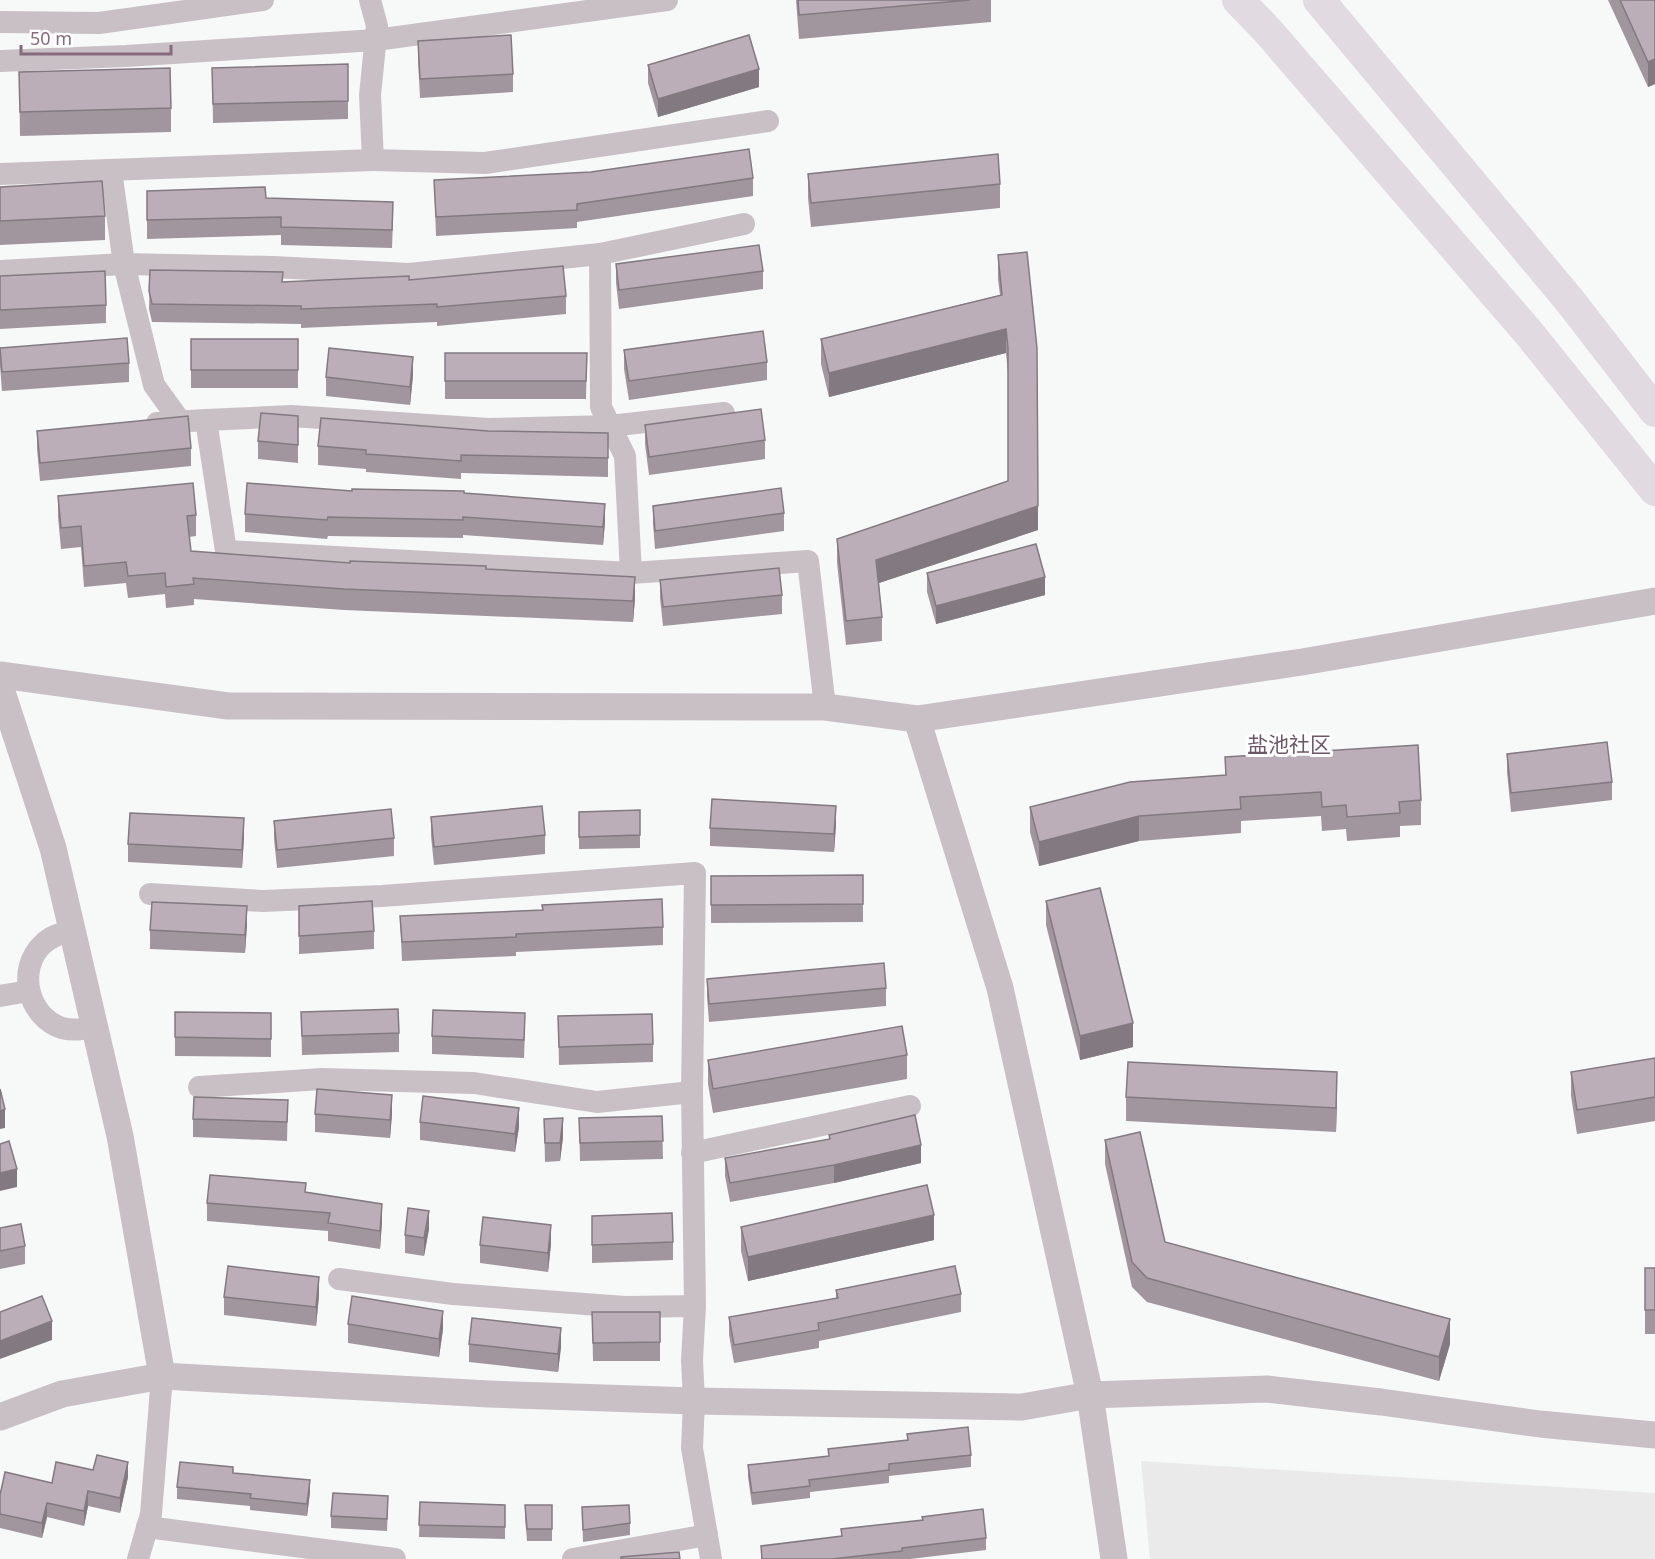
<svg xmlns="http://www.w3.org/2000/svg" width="1655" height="1559" viewBox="0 0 1655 1559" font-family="'Noto Sans','Noto Sans SC',sans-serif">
<rect width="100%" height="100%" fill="#f7f9f9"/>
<polygon fill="#eaeaeb" points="1141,1461 1655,1493 1655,1559 1150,1559"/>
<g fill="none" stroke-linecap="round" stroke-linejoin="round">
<g stroke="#c9c0c6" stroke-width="22">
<polyline points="0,22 99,23 263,0"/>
<polyline points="0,61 126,56 376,40 667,0"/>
<polyline points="373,160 485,163 768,121"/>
<polyline points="111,170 124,264 154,385 180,421"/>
<polyline points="0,174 373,160 370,95 377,26 370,0"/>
<polyline points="600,254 601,407 625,456 631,573"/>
<polyline points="0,271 124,264 273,267 409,274 600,254 744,224"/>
<polyline points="206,420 291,416 489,429 610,426 724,413"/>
<polyline points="157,423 206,420 226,551 631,573 808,561 825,707"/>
<polyline points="150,894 262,901 382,896 695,873 692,1092 695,1306 692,1360 694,1401 692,1448 711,1559"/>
<path d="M72,930C62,933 51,936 43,944C16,969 28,1017 62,1028C74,1031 84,1029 95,1027"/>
<polyline points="0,996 29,991"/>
<polyline points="199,1087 322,1079 474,1083 597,1102 692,1092"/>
<polyline points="692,1153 910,1106"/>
<polyline points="339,1279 453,1294 625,1307 695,1306"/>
<polyline points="147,1527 395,1559"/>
<polyline points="138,1559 151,1514 162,1376"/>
<polyline points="573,1559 707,1535"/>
</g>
<g stroke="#c9c0c6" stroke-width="27">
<polyline points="0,675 228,706 825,707 917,719 1302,662 1655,601"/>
<polyline points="0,686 53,848 120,1136 162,1376"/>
<polyline points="917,719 1000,988 1090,1395 1114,1559"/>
<polyline points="0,1417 62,1394 162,1376 489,1394 694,1401 1022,1407 1090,1395 1267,1389 1381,1402 1540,1424 1655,1435"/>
</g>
<g stroke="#e1dae0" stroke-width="32">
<polyline points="1238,0 1267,30 1528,332 1655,490"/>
<polyline points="1319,0 1570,301 1655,411"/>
</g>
</g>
<g fill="#a1969e">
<polygon points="796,0 991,0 991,22 799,39"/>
<polygon points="1608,0 1655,0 1655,84 1648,87"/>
<polygon points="418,41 513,74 513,92 420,98 418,59"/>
<polygon points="648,65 759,87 658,117 648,83"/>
<polygon points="212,68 348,101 348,119 213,123"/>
<polygon points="19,72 171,108 171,132 20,136"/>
<polygon points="808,174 1000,184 1000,208 811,227 808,198"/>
<polygon points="753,178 753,196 577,222 577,228 436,236 434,180"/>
<polygon points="0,187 105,216 105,240 0,245"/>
<polygon points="147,191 266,198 393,221 392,248 281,245 281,235 147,239"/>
<polygon points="998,255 1038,530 879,583 882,617 882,641 846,645 837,563 837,539 1008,481 1008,373 1006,353 829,397 821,364 821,339 1000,295 998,279"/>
<polygon points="616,264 763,271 763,289 619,309 616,283"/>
<polygon points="150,270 282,282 409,280 566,296 566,314 437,326 437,322 301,328 301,324 152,322 149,309"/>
<polygon points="0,276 106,305 106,323 0,329"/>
<rect x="191" y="339" width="107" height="49"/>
<polygon points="0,348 129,363 129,382 2,391 0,366"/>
<polygon points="624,350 767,362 767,380 629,400 624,369"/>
<polygon points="445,353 587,353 586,399 445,399"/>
<polygon points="413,375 410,405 326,396 326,377"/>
<polygon points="298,416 298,463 258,459 258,441"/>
<polygon points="645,425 765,440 765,459 649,475 645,444"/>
<polygon points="37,431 191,448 191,466 40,481 37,449"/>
<polygon points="488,431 608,433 608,477 461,473 461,479 366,472 366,469 318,465 318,446"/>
<polygon points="352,491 464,493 605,522 603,545 463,535 463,538 328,536 327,539 245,532 245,514"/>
<polygon points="58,496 196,515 196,536 189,537 191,551 350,563 486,569 635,598 633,622 344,610 194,599 194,605 166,608 165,594 128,598 126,583 84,587 81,547 61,549 58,517"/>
<polygon points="653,506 784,513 784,531 655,549 653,524"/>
<polygon points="927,573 1045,595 936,624 927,592"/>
<polygon points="660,580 782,595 782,614 663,626 660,598"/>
<polygon points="1507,754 1612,782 1612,800 1511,812 1507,772"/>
<polygon points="1225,757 1421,800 1421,825 1400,826 1400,837 1347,841 1346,829 1322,831 1321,816 1241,821 1241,833 1139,841 1039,866 1030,832 1030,807 1225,775"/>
<polygon points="640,810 640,848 579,849 579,812"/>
<polygon points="431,817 545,835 545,854 434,865 431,836"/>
<polygon points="274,821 394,838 394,856 277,868 274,839"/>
<polygon points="836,824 834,852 710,846 710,828"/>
<polygon points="244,837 242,868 128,862 128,844"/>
<polygon points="863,875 863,922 711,923 711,876"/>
<polygon points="1046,901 1133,1047 1080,1060 1046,925"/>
<polygon points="299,906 374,931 374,949 299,954"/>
<polygon points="400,916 663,927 663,945 516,952 516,956 402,961"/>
<polygon points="247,924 245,953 150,949 150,930"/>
<polygon points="707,979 886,988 886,1006 709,1022 707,997"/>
<polygon points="175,1012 271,1013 271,1057 175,1056"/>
<polygon points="301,1012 399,1033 399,1052 302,1055"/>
<polygon points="558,1016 653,1044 653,1062 559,1065"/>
<polygon points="525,1031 524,1058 432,1054 432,1036"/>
<polygon points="907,1055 907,1079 713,1113 708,1084 708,1060"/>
<polygon points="1655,1058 1655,1121 1577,1134 1571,1096 1571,1072"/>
<polygon points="1126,1097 1337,1097 1336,1132 1126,1121"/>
<polygon points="288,1100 287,1141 193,1137 193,1119"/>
<polygon points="315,1114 392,1114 390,1138 315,1132"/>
<polygon points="662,1116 663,1159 580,1161 579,1118"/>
<polygon points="544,1119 563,1137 560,1161 545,1162"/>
<polygon points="420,1122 519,1127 515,1152 420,1140"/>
<polygon points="829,1135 921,1163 834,1183 730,1202 725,1176 725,1158 829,1139"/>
<polygon points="1105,1140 1165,1242 1450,1344 1439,1381 1147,1302 1132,1287 1105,1164"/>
<polygon points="306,1192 382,1222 380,1249 328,1241 328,1231 207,1221 207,1203"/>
<polygon points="592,1216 673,1242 673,1260 592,1263"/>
<polygon points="741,1227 934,1240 748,1281 741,1251"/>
<polygon points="0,1228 25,1246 25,1264 0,1269"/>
<polygon points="429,1229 424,1256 405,1253 405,1235"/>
<polygon points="551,1244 548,1272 480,1263 480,1245"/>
<rect x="1645" y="1268" width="10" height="66"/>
<polygon points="836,1290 961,1294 961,1312 819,1341 819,1348 734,1363 729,1335 729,1317 836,1299"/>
<polygon points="319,1295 316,1326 224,1315 224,1297"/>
<polygon points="592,1312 660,1312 660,1361 593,1361"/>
<polygon points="348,1324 443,1329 439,1357 348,1343"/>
<polygon points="469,1344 561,1347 558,1372 469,1362"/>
<polygon points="907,1434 971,1455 971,1467 889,1476 889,1483 810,1492 810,1498 752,1505 748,1477 748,1465 828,1456 828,1449 907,1440"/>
<polygon points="93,1470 128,1477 120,1513 88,1506 84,1526 47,1517 42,1538 0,1528 0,1495 52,1483"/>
<polygon points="233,1473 310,1492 307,1516 250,1510 250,1506 177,1499 177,1487"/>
<polygon points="420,1502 505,1505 505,1539 419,1537"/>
<polygon points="525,1505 552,1505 552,1541 527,1541 525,1517"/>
<polygon points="582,1507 630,1523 630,1535 583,1542"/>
<polygon points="388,1508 387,1531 331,1528 331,1516"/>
<polygon points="841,1529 986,1538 986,1550 910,1559 761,1559 761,1546 841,1536"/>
</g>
<g fill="#837a81">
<polygon points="1655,59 1655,84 1648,87 1648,62"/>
<polygon points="759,69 759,87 658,117 658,99"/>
<polygon points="1006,329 1006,353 829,397 829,373"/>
<polygon points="413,357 413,375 410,405 410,387"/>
<polygon points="605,504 605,522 603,545 603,527"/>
<polygon points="1038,506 1038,530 876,584 876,560"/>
<polygon points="635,577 635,598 633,622 633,601"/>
<polygon points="1045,577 1045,595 936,624 936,606"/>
<polygon points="836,806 836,824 834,852 834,834"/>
<polygon points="1139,816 1139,841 1039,866 1039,842"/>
<polygon points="244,818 244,837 242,868 242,850"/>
<polygon points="247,906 247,924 245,953 245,935"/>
<polygon points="1133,1023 1133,1047 1080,1060 1080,1036"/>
<polygon points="1337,1072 1337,1097 1336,1132 1336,1108"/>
<polygon points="392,1095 392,1114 390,1138 390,1120"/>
<polygon points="519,1108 519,1127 515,1152 515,1134"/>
<polygon points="5,1109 5,1128 0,1129 0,1111"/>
<polygon points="563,1118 563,1137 560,1161 560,1143"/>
<polygon points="921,1145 921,1163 834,1183 834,1165"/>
<polygon points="17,1169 17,1187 0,1191 0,1173"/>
<polygon points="382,1204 382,1222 380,1249 380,1231"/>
<polygon points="429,1211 429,1229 424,1256 424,1238"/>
<polygon points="934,1215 934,1240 748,1281 748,1257"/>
<polygon points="551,1225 551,1244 548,1272 548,1253"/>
<polygon points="319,1277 319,1295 316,1326 316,1307"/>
<polygon points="443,1311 443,1329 439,1357 439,1339"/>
<polygon points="1450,1319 1450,1344 1439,1381 1439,1357"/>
<polygon points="52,1321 52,1340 0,1359 0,1341"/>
<polygon points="561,1328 561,1347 558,1372 558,1354"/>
<polygon points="128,1462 128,1477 120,1513 120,1498"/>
<polygon points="310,1480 310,1492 307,1516 307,1504"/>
<polygon points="88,1491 88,1506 84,1526 84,1511"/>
<polygon points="47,1503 47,1517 42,1538 42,1523"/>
</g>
<g fill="#bbaeb8" stroke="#837a81" stroke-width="1.5">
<polygon points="798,0 970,0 799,15"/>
<polygon points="1620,0 1655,0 1655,59 1648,62"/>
<polygon points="511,35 513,74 420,79 418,41"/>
<polygon points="749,35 759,69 658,99 648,65"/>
<polygon points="348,64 348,101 213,104 212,68"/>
<polygon points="170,68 171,108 20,112 19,72"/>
<polygon points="749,149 753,178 577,204 577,210 436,217 434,180 591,172"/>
<polygon points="998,154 1000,184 811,203 808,174"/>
<polygon points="102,181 105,216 0,221 0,187"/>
<polygon points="265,187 266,198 393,202 392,230 281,227 281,217 147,220 147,191"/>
<polygon points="759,245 763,271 619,290 616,264"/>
<polygon points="1027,252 1037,348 1038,506 876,560 882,617 846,621 837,539 1008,481 1008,348 1006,329 829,373 821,339 1002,295 998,255"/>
<polygon points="563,266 566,296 437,307 437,304 301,309 301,306 152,304 149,291 150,270 283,272 282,282 409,276 409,280"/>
<polygon points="105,271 106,305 0,310 0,276"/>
<polygon points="763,331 767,362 629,381 624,350"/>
<polygon points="127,338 129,363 2,372 0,348"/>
<rect x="191" y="339" width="107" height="31"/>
<polygon points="329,348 413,357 410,387 326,377"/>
<polygon points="445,353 587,353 586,381 445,381"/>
<polygon points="761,409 765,440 649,457 645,425"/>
<polygon points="261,413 298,416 298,445 258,441"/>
<polygon points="188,416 191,448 40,463 37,431"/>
<polygon points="321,418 488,431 608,433 608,458 461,455 461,461 366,454 366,450 318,446"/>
<polygon points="193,483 196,515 187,516 191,551 350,563 350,561 486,566 486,569 635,577 633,601 344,589 193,578 194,584 166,587 165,573 128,576 126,562 84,566 81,526 61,528 58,496"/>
<polygon points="247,483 352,491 352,489 464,491 464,493 605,504 603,527 463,517 463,520 328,517 327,520 245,514"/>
<polygon points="781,488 784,513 655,531 653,506"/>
<polygon points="1036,544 1045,577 936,606 927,573"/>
<polygon points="779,568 782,595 663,607 660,580"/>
<polygon points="1607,742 1612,782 1511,793 1507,754"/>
<polygon points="1418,745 1421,800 1399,802 1400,813 1347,817 1346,805 1322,807 1321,792 1240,797 1241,809 1139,816 1039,842 1030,807 1130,782 1226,775 1225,757"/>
<polygon points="712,799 836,806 834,834 710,828"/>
<polygon points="542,806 545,835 434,847 431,817"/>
<polygon points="391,809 394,838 277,850 274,821"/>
<polygon points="640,810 640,835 579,837 579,812"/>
<polygon points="130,813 244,818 242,850 128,844"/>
<polygon points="863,875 863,904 711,905 711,876"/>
<polygon points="1100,888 1133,1023 1080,1036 1046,901"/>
<polygon points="662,899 663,927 516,934 516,937 402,942 400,916 543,910 542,905"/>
<polygon points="372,901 374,931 299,936 299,906"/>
<polygon points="152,902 247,906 245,935 150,930"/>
<polygon points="884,963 886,988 709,1004 707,979"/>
<polygon points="398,1009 399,1033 302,1036 301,1012"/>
<polygon points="433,1010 525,1013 524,1040 432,1036"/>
<polygon points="175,1012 271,1013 271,1039 175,1037"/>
<polygon points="652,1014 653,1044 559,1047 558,1016"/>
<polygon points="902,1026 907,1055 713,1089 708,1060"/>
<polygon points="1655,1058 1655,1097 1577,1110 1571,1072"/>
<polygon points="1128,1062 1337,1072 1336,1108 1126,1097"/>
<polygon points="0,1089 5,1109 0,1111"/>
<polygon points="317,1089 392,1095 390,1120 315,1114"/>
<polygon points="423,1096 519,1108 515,1134 420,1122"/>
<polygon points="194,1097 288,1100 287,1122 193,1119"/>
<polygon points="915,1115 921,1145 834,1165 730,1183 725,1158 830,1139 829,1135"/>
<polygon points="662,1116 663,1141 580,1143 579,1118"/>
<polygon points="563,1118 560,1143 545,1143 544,1119"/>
<polygon points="1140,1132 1165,1242 1450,1319 1439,1357 1147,1278 1132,1262 1105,1140"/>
<polygon points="9,1141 17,1169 0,1173 0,1144"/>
<polygon points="210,1175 306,1183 305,1192 382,1204 380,1231 328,1223 330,1213 207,1203"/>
<polygon points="927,1185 934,1215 748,1257 741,1227"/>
<polygon points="408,1208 429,1211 424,1238 405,1235"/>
<polygon points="672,1213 673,1242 592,1245 592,1216"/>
<polygon points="483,1217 551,1225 548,1253 480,1245"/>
<polygon points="21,1224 25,1246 0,1251 0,1228"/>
<polygon points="228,1266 319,1277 316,1307 224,1297"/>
<polygon points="955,1266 961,1294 818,1323 819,1330 734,1345 729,1317 838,1298 836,1290"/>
<rect x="1645" y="1268" width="10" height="42"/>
<polygon points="42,1296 52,1321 0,1341 0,1312"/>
<polygon points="352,1296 443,1311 439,1339 348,1324"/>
<polygon points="592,1312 660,1312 660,1342 593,1343"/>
<polygon points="472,1318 561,1328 558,1354 469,1344"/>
<polygon points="968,1427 971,1455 889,1464 889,1470 809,1480 810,1486 752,1493 748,1465 829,1456 828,1449 908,1440 907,1434"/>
<polygon points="97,1455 128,1462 120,1498 88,1491 84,1511 47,1503 42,1523 0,1514 0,1495 5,1472 52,1483 56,1462 93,1470"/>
<polygon points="180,1462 233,1467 233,1473 310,1480 307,1504 250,1498 251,1494 177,1487"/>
<polygon points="333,1493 388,1496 387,1519 331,1516"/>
<polygon points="420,1502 505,1505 505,1527 419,1525"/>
<polygon points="525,1505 552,1505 552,1529 527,1529"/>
<polygon points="629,1505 630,1523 583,1530 582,1507"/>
<polygon points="983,1509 986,1538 902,1548 902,1551 832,1559 762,1559 761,1546 842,1536 841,1529 923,1520 922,1517"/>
<polygon points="679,1552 680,1559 621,1559 621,1557"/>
</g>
<g text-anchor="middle" stroke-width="6" stroke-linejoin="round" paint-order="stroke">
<g font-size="21" fill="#6d5766" stroke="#fff">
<text x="1289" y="752">盐池社区</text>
</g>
</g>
<path d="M21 45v9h150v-9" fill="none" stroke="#876a7e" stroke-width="3"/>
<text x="30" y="45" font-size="18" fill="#876a7e" stroke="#ffffff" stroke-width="4.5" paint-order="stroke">50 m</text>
</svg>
